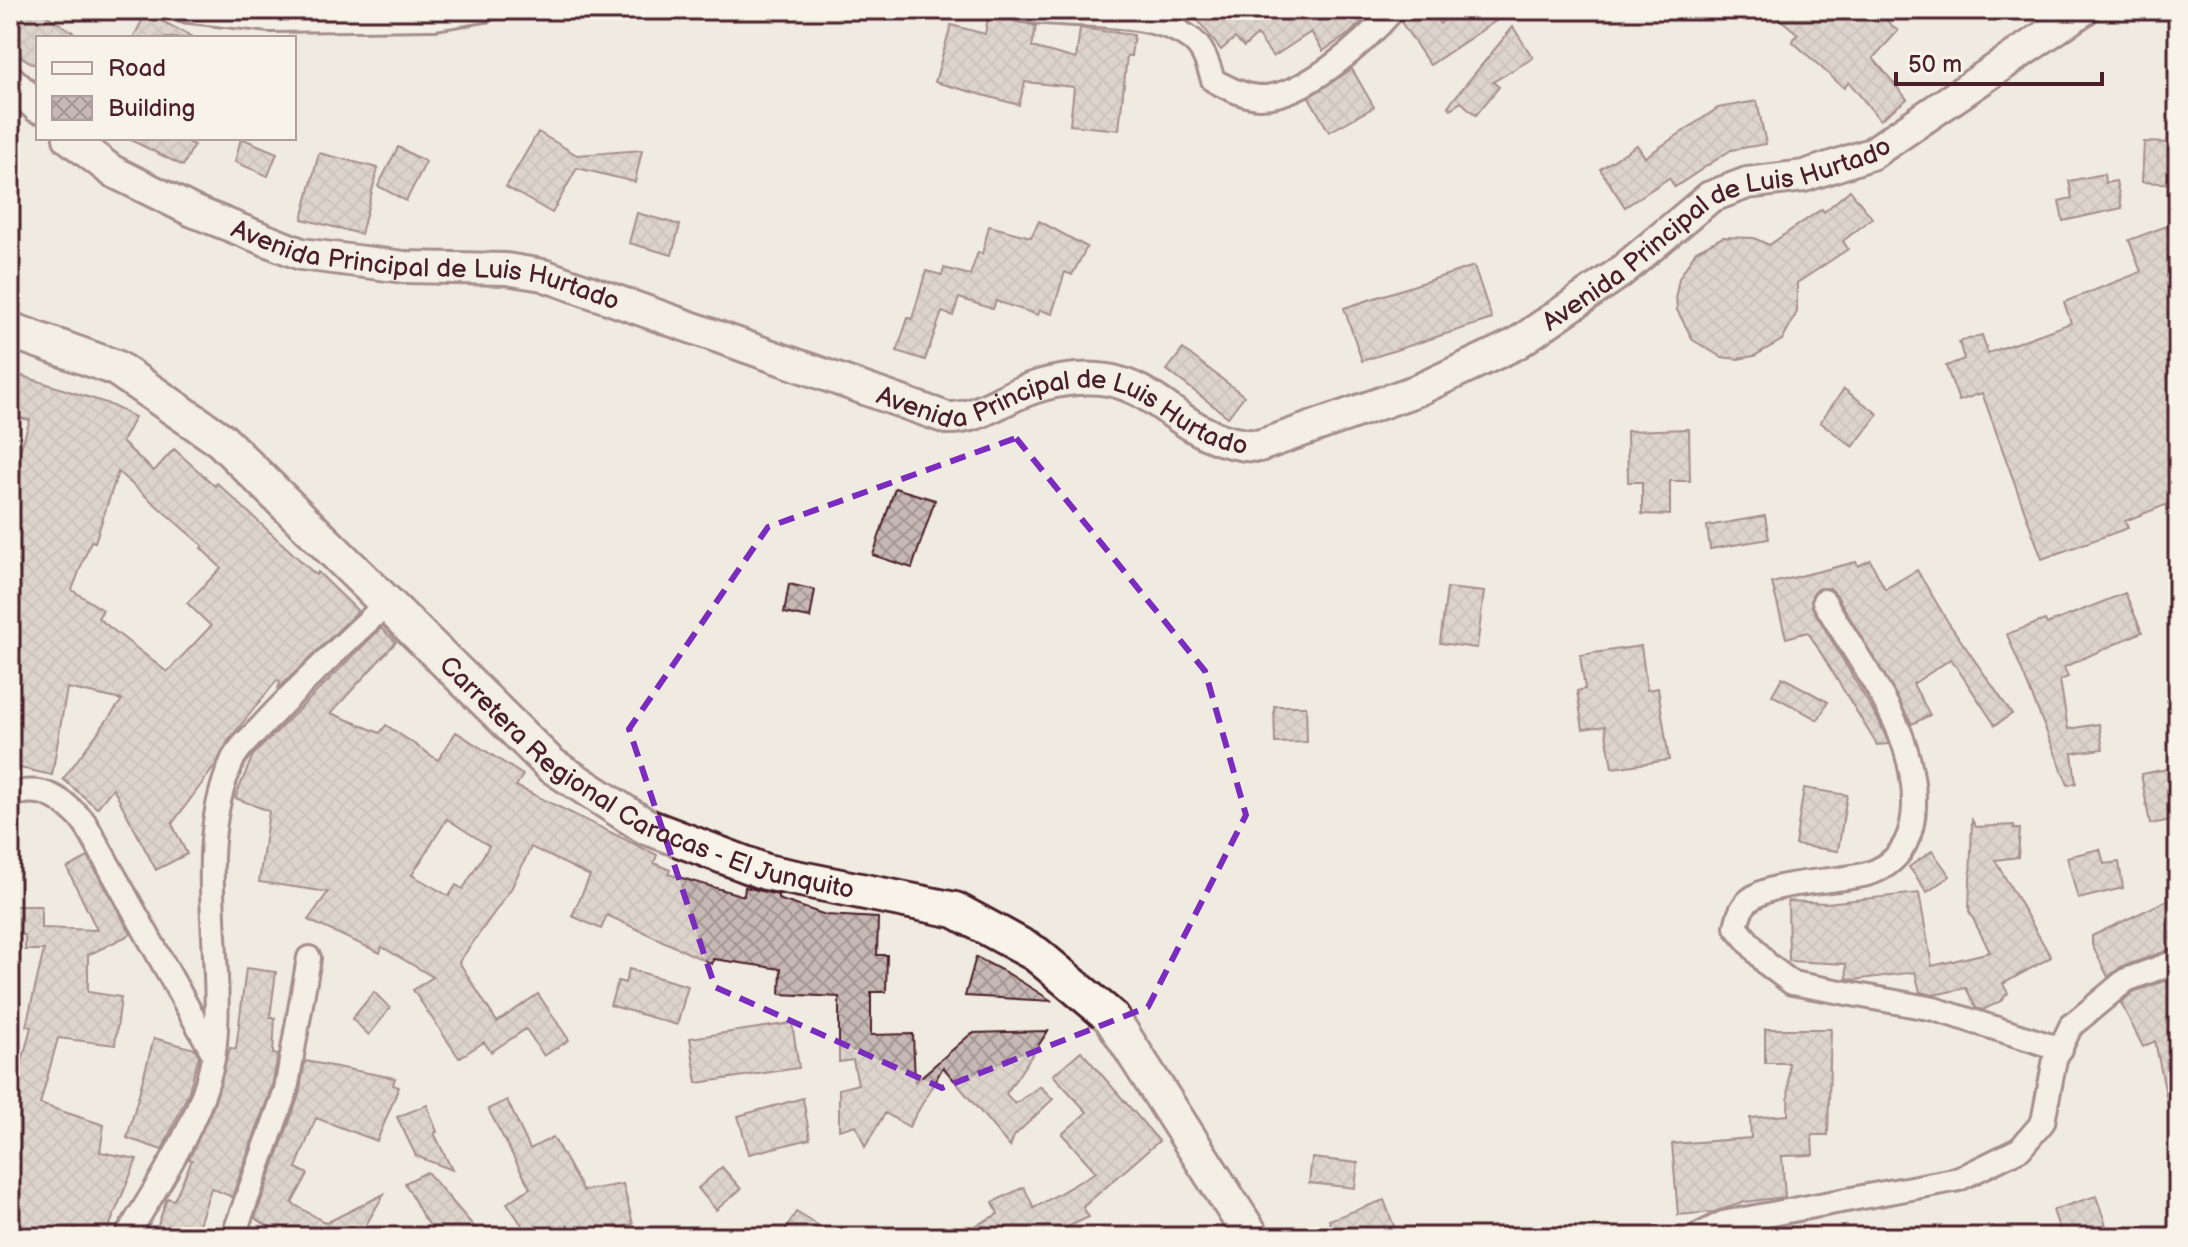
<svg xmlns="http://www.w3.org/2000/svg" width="2188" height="1247" viewBox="0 0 2188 1247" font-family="'Balsamiq Sans',sans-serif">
<defs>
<pattern id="building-cross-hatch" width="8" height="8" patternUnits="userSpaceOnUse" patternTransform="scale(2)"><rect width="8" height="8" fill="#c6b8b3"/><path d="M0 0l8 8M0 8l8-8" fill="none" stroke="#a39592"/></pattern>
</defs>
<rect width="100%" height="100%" fill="#f0ebe0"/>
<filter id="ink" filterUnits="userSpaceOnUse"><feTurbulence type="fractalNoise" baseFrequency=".0125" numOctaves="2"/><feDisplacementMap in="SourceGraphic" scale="16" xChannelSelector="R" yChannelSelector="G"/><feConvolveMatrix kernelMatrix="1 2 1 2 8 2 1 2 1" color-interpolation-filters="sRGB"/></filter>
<g filter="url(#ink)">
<g fill="url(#building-cross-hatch)" stroke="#4a1f2b" stroke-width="2" fill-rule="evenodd">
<polygon points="27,10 38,10 82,38 38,38 38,67 10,50 10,39"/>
<polygon points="1190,10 1374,10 1349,34 1323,51 1311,32 1273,57 1257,35 1244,47 1235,38 1221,50"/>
<polygon points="1407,10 1430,10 1440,24 1454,10 1512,10 1430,65 1401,22"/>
<polygon points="1769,10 1875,10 1898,31 1873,58 1907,99 1880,120 1849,82 1844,88 1792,41 1798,34"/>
<polygon points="146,13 195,38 133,38"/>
<polygon points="989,13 1036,26 1032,47 1076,59 1080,28 1134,35 1131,56 1127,56 1119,130 1070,125 1074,87 1025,82 1019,105 935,82 951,25 985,34"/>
<polygon points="1513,27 1533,58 1493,82 1499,87 1476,115 1461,102 1451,109 1448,106"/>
<polygon points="1352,69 1374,107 1329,132 1309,97"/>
<polygon points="1757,101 1766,144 1731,150 1675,187 1669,178 1625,207 1600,169 1637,145 1645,157 1718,108"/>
<polygon points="538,132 577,155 642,150 635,182 577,168 552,213 506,187"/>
<polygon points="127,138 180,138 194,145 183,166"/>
<polygon points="241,138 277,153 268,176 235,162"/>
<polygon points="2144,142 2169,143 2169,149 2178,150 2178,184 2142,182"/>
<polygon points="398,147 426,162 406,201 378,186"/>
<polygon points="319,153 378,168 361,234 302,219"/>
<polygon points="2104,174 2105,183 2116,181 2122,208 2063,221 2059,201 2072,198 2069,181"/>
<polygon points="1850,190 1872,218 1843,241 1848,249 1797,283 1797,312 1782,340 1754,356 1738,359 1721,357 1693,340 1677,310 1676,294 1679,278 1696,251 1723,237 1754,238 1769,245 1822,209 1824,212"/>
<polygon points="637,213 680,225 672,255 629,243"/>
<polygon points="1039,221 1087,247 1072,275 1065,272 1052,314 1040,310 1038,315 996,301 993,309 959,298 953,316 942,312 925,360 897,351 908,318 912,319 926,271 942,275 944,268 970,275 978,252 982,254 989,226 1031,237"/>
<polygon points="2178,222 2178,500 2125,521 2128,528 2042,559 1982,393 1959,401 1946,366 1964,359 1959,342 1982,335 1988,353 2071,323 2064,302 2141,272 2129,240"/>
<polygon points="1474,266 1492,319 1362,361 1344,308"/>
<polygon points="1183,349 1244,396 1228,417 1167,370"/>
<path d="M10,372L106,403L135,417L122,442L154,471L174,449L215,486L217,483L316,575L318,572L358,611L278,689L280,682L277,680L228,741L217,763L172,824L187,854L156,870L113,788L97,808L63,779L122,700L67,688L52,775L10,766V598L20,562L10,559V482L30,420L10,416ZM118,472L203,546L201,548L221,568L187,603L211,626L167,672L98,618L103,610L72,590L91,541L95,542Z"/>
<polygon points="1844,389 1878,414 1853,447 1820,422"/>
<polygon points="1689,429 1690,481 1670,481 1670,515 1642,514 1642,482 1628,482 1627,431"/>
<polygon points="895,488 935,500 912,568 873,555"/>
<polygon points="1765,516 1769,539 1710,549 1707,526"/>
<polygon points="1870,560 1885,589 1917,570 1948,622 2012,714 1995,725 1951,659 1913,684 1930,715 1912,724 1836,594 1830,588 1818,589 1812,595 1812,607 1880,723 1889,744 1877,745 1808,632 1786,638 1772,583 1856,562 1858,566"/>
<polygon points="789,584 815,590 810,618 784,613"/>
<polygon points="1447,588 1484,592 1477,648 1440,643"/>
<polygon points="2125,593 2142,632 2064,667 2068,677 2060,680 2068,729 2099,724 2103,749 2072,753 2076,783 2068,785 2007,634 2045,620 2047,624"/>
<path d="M381,628L396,642L331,713L380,733L386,725L438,760L456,732L523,775L516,786L657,855L654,863L670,870L668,874L744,896L745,887L778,895V899L826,915L878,918L877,955H887L886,992H871V1035L913,1034L915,1082L972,1033L1048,1031L1006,1094L1015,1104L1040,1086L1053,1099L1014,1136L1010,1147L943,1067L909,1127L885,1113L865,1147L856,1125L839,1130V1089L858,1084L853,1060L839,1062V997L780,994L781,969L713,959L712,964L607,915L601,929L572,916L590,876L531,847L511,889L459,962L497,1022L538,994L569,1040L544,1056L526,1029L491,1052L484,1042L459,1058L413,990L433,977L382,947L380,953L308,920L328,892L259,882L269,811L235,798L253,755ZM447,819L489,846L463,889L456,885L449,896L412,875Z"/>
<polygon points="1641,646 1647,690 1658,688 1669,760 1612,768 1605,726 1583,729 1577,691 1585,689 1580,655"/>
<polygon points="1782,677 1828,702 1818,720 1772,695"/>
<polygon points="1274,706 1306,706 1307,742 1275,743"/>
<polygon points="2178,767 2178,819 2150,824 2141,774"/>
<polygon points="1804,788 1847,795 1838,851 1795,845"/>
<polygon points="1972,820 1976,827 2014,825 2014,829 2020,829 2018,857 1995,860 2051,957 2003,984 2008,993 2001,1001 1983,1010 1976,1008 1966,988 1934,995 1920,992 1915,972 1853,980 1847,978 1846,964 1789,961 1788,901 1826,903 1919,893 1932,966 1990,952 1969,911"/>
<polygon points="2100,849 2104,864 2119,862 2123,888 2078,899 2067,857"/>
<polygon points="1932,851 1950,876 1927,892 1909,867"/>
<polygon points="88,857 131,934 88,955 88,992 121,997 115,1045 58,1038 40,1104 104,1125 100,1152 137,1159 105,1237 93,1237 72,1228 68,1237 19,1237 10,1233 10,1088 15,1089 31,1027 26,1026 44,950 25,950 25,936 10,929 10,906 41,906 41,928 97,930 67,868"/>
<polygon points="2178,895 2178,947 2121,967 2108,977 2092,945 2092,936"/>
<polygon points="976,957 1009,974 1052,1001 965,996"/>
<polygon points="246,968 276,972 270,1017 275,1018 273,1054 278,1055 272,1086 232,1197 211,1188 195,1237 154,1237 167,1198 174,1200 192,1160 189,1159 214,1105 230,1048 236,1049"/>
<polygon points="629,969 688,986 677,1025 610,1005 618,981 625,983"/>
<polygon points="2178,976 2178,1104 2168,1105 2155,1041 2143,1047 2121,1003 2133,992"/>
<polygon points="374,992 390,1008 369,1035 352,1019"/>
<polygon points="792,1023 799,1068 697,1083 690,1038"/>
<polygon points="1765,1029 1831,1029 1828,1135 1812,1135 1813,1155 1782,1156 1785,1197 1745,1202 1714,1212 1678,1215 1672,1144 1751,1138 1750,1118 1788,1115 1789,1063 1765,1063"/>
<polygon points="154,1038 195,1049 199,1056 188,1094 162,1150 127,1138"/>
<polygon points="1081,1051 1159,1141 1083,1207 1089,1217 1046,1237 954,1237 998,1214 993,1202 1024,1187 1034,1208 1096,1172 1062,1134 1087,1112 1053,1075"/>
<polygon points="305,1061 395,1078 393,1085 399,1087 377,1141 316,1118 296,1168 308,1174 292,1203 326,1223 384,1194 359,1237 286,1237 255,1218 299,1095"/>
<polygon points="803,1098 810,1139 749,1154 738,1116"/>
<polygon points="507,1100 530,1149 553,1137 583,1191 623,1184 633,1224 584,1237 530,1237 507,1203 530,1188 488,1109"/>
<polygon points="427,1105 437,1132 434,1133 452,1170 416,1156 397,1117"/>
<polygon points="1312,1158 1358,1163 1355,1188 1309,1183"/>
<polygon points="722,1167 741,1189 716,1210 698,1188"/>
<polygon points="427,1172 483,1237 440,1237 423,1217 405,1183"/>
<polygon points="2096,1196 2110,1237 2062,1237 2053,1210"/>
<polygon points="1384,1200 1398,1237 1335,1237 1329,1220"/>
<polygon points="796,1212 838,1237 781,1237"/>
</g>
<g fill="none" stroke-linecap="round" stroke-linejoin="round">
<defs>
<g id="street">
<polyline points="181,10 270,20 435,18 485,10"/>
<path d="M1022,10C1070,17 1148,9 1188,37C1203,46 1208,64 1213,80C1227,88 1243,96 1259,97C1303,99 1366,41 1393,10"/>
<path d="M1824,601C1847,641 1883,691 1900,733C1918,779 1929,856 1867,874C1837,882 1784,881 1759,894C1744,901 1739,912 1736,927L1767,964L1792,983L1934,1009L2061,1049"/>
<path d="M10,796C42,783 64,800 85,823L213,1053"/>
<path d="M126,1237C158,1185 206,1113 214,1052C226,955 191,851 233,759C239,747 252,736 261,727C300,684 344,644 386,604"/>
<polyline points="233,1237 286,1090 309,958"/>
<polyline points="1695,1237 1723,1223 1959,1179 2020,1149 2043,1122 2055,1059 2071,1026 2126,980 2178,961"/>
</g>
<g id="secondary">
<polyline points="10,81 38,107"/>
<path id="s1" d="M69,138L112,171L193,211L301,254L404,267L506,269L543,275L947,418C976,419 997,402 1022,392C1048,381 1081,376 1108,380C1165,390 1186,444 1259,446L1418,390L1516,344L1618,274L1710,197L1747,183L1804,176L1871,154L2083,10"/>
</g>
<g id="primary">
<path id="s2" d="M10,330L116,368L221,440L551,765L645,826L766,872L955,910L1036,954L1111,1017L1252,1237"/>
</g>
</defs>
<use href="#street" stroke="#4a1f2b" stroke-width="28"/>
<use href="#secondary" stroke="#4a1f2b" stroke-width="36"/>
<use href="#primary" stroke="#4a1f2b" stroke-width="40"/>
<use href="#street" stroke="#f7f3e8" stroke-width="22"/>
<use href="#secondary" stroke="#f7f3e8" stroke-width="30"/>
<use href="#primary" stroke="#f7f3e8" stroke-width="34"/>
</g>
</g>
<path d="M0 0H2188V1247H0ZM1016,438L1205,671L1246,815L1148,1007L942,1088L715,987L629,729L768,527Z" fill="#f0ebe0" fill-opacity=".55" fill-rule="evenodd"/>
<path fill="none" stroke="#7b2cbf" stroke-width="6" stroke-dasharray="16 10" stroke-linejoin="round" d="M1016,438L1205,671L1246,815L1148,1007L942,1088L715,987L629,729L768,527Z"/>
<g text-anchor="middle" stroke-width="7" stroke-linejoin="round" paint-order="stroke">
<g font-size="26" fill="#4a1f2b" stroke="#f7f3e8">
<text dy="9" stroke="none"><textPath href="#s1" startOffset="1778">Avenida Principal de Luis Hurtado</textPath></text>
<text dy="9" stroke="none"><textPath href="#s1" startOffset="386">Avenida Principal de Luis Hurtado</textPath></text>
<text dy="9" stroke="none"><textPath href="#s1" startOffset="1058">Avenida Principal de Luis Hurtado</textPath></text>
<text dy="9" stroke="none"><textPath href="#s2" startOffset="794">Carretera Regional Caracas - El Junquito</textPath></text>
</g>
</g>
<rect width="2188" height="1247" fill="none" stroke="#f7f3e8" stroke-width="40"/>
<rect x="20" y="20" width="2148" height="1207" fill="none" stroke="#4a1f2b" stroke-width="3" filter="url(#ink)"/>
<rect x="36" y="36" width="260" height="104" fill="#f7f3e8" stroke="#b29e9c" stroke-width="2"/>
<rect x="52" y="62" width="40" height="12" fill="#f7f3e8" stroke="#b29e9c" stroke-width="2"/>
<text x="108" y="76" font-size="24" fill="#4a1f2b">Road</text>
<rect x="52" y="96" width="40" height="24" fill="url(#building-cross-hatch)" stroke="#b29e9c" stroke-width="2"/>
<text x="108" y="116" font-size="24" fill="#4a1f2b">Building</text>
<path d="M1896 72v12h206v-12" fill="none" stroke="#4a1f2b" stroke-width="4"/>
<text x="1908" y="72" font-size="24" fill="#4a1f2b" stroke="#f7f3e8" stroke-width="6" paint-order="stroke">50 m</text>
</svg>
